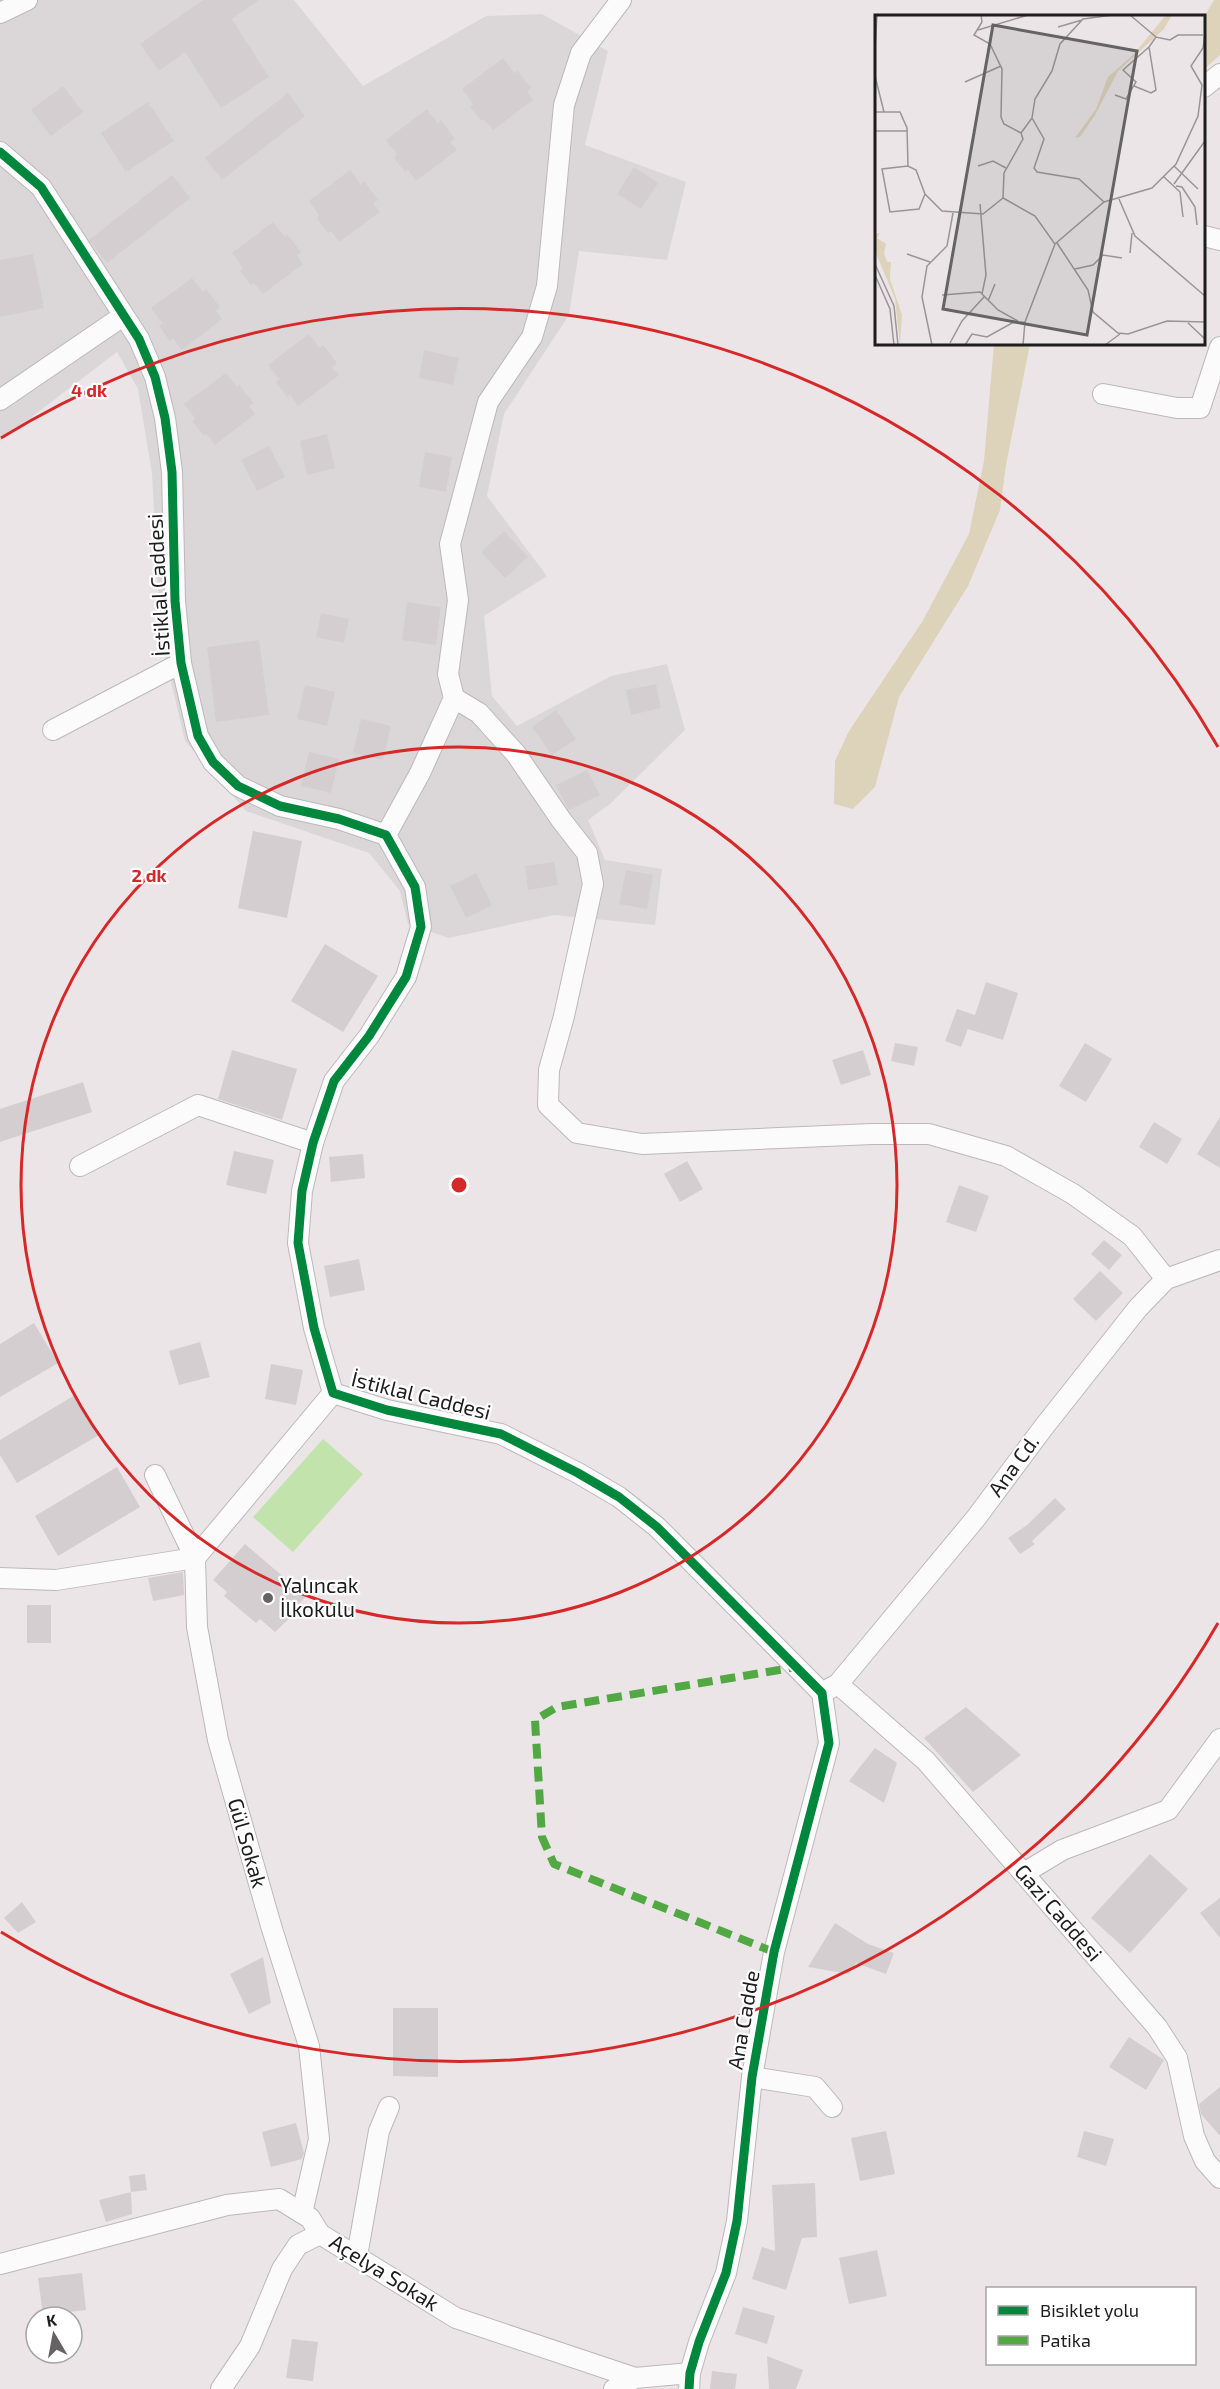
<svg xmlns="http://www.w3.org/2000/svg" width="1220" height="2389" viewBox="0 0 1220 2389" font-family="'Exo 2',sans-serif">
<rect width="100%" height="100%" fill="#ece5e7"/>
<polygon fill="#dbd7d8" points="0,0 294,0 363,86 486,16 542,14 608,51 585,145 686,182 667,260 579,251 569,315 504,414 487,496 547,576 484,616 492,696 517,726 611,676 667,664 685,730 610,804 588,820 605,860 662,869 655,925 554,915 449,938 408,924 400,891 369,853 246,811 185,741 161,639 152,474 138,389 117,352 0,441"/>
<g fill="#ddd2ba">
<polygon points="1214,0 1220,0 1220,55 1204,69 1204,17"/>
<polygon points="994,344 1030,344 1006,465 1000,510 968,586 899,697 875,787 853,809 834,804 835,761 849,731 922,622 969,534 984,461"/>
</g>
<polygon fill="#c2e3ac" points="323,1439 363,1474 293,1552 253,1517"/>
<g fill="#d5ced1">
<polygon points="203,0 259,0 232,19 269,77 221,108 185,52 159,71 140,44"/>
<polygon points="503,58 514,73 517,70 531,88 527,91 533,100 493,130 484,119 481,121 470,107 473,104 462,89"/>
<polygon points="63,86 83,112 51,136 31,110"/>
<polygon points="288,93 305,116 222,180 205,158"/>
<polygon points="148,102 174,141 126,172 101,133"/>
<polygon points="427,109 438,124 441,120 455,139 450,142 457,150 416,181 408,170 405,172 394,158 397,154 386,140"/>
<polygon points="634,167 658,183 641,209 617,194"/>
<polygon points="350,170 361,185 364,181 378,200 373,203 380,212 339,242 331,231 328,233 317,219 319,215 309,201"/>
<polygon points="172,175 190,198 107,263 89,240"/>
<polygon points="273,222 285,237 287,234 301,252 297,256 303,264 263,294 254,283 251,285 240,271 243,268 232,253"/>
<polygon points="33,254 44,308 0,317 0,260"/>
<polygon points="192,278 203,292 206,289 220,307 216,311 222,319 182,350 173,338 170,341 159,326 162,323 151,308"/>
<polygon points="309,334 320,348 323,345 337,363 332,367 339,375 298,406 290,394 287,397 276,382 279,379 268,365"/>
<polygon points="424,350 459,358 453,385 419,378"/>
<polygon points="226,373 237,387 239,384 253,403 249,406 255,414 215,445 206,434 204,436 193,422 195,418 184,404"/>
<polygon points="327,434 335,468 307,475 300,441"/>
<polygon points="269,446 285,477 257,491 241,460"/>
<polygon points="425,452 452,457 446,492 419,487"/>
<polygon points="504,531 528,557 505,578 481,552"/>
<polygon points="407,602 441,607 436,645 402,640"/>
<polygon points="321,613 349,619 344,643 316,637"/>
<polygon points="259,640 269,715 216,722 207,647"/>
<polygon points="656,684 661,708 631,715 626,690"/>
<polygon points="305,685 335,692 327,726 297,719"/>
<polygon points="556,710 576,739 552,755 532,727"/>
<polygon points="361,719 391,726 383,760 353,753"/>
<polygon points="309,752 339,759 331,793 301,786"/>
<polygon points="587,770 600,795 569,810 556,785"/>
<polygon points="253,831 302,841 287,918 238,908"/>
<polygon points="554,862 558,885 528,890 525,866"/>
<polygon points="626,870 653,875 647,909 619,904"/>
<polygon points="476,873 492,905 466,918 450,886"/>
<polygon points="325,944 378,976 343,1032 291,1001"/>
<polygon points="986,982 1018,993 1003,1040 968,1029 961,1047 945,1041 957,1009 975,1015"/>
<polygon points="895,1043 918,1047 914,1066 891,1061"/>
<polygon points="1085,1043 1112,1059 1086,1102 1059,1086"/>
<polygon points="232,1050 297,1069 282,1120 218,1099"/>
<polygon points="863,1050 871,1075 841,1085 832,1060"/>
<polygon points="83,1082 92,1112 0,1142 0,1109"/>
<polygon points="1220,1117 1220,1168 1197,1154"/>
<polygon points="1154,1122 1182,1139 1167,1164 1139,1147"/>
<polygon points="234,1151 274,1160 266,1194 226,1185"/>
<polygon points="363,1154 365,1178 331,1182 329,1157"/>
<polygon points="687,1161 703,1189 680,1202 664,1174"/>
<polygon points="959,1185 989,1196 976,1232 946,1222"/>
<polygon points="1104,1240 1122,1255 1109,1270 1091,1254"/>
<polygon points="359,1259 365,1290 330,1297 324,1266"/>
<polygon points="1100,1271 1123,1293 1096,1321 1073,1299"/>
<polygon points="34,1323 58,1363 0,1397 0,1344"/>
<polygon points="200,1342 210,1377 179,1385 169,1351"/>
<polygon points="271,1364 303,1370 296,1405 265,1399"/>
<polygon points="75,1395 99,1435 17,1483 0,1455 0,1440"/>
<polygon points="117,1467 140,1507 58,1556 35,1516"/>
<polygon points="1055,1498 1066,1509 1032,1541 1035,1544 1020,1554 1008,1538 1027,1525"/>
<polygon points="245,1544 306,1596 294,1610 296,1612 275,1632 260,1619 256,1623 224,1596 227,1592 213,1580"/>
<polygon points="183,1572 184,1595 153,1601 148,1578"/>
<rect x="27" y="1605" width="24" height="38"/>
<polygon points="966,1707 1021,1755 973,1792 924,1738"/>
<polygon points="875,1748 897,1763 884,1803 849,1781"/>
<polygon points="1150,1854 1188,1889 1130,1953 1091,1918"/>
<polygon points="1220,1898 1220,1938 1200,1913"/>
<polygon points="22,1902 36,1922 18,1933 4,1918"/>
<polygon points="835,1923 868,1944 894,1953 886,1974 856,1963 849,1974 808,1967"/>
<polygon points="263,1957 271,2003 249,2014 230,1974"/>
<polygon points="393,2008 438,2008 438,2077 393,2076"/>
<polygon points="1129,2037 1164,2060 1146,2090 1109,2067"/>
<polygon points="1220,2087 1220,2136 1201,2114 1199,2104"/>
<polygon points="296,2123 304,2153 302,2159 271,2167 262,2132"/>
<polygon points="886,2131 895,2174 860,2181 851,2138"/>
<polygon points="1084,2131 1114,2139 1106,2166 1077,2157"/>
<polygon points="145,2174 147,2190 131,2192 129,2176"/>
<polygon points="815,2183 817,2237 802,2238 786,2290 752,2279 762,2247 775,2251 772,2185"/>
<polygon points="131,2192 132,2214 106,2222 99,2200"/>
<polygon points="877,2250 887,2296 849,2304 839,2258"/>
<polygon points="82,2273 86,2310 43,2315 38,2278"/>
<polygon points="743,2307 775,2316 767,2344 735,2334"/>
<polygon points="292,2339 318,2342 313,2381 286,2378"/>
<polygon points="767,2356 803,2370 796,2389 769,2389"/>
<polygon points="712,2371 737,2374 735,2389 710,2389"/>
</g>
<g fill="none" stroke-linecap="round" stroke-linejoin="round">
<defs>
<g id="minor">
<polyline points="0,13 27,0"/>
<polyline points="1204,87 1220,74"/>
<polyline points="0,152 41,187 139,339 155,377 165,418 172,472 175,601 181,663 198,736 213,762 238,786 280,806 339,819 386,835 415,887 421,927 406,977 369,1036 334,1081 313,1143 302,1191 298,1243 314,1328 333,1393 387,1410 501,1434 578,1473 619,1497 657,1527 822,1693 829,1743 774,1952 752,2077 737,2221 726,2273 699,2342 690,2373 689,2389"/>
<polyline points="1204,236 1220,240"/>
<polyline points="1103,394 1177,408 1200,408 1220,347"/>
<polyline points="0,400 123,316"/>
<polyline points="454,698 479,713 516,754 562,821 587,853 593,884 564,1016 549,1070 548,1105 577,1133 642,1144 872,1134 929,1134 1006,1156 1073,1194 1132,1236 1166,1279"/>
<polyline points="53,730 181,663"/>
<polyline points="386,835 420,773 454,698 448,674 458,600 450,544 488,402 532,337 547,286 564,105 581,53 621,0"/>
<polyline points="80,1166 198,1105 313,1143"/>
<polyline points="155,1475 195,1558 197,1627 218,1740 272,1929 309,2046 319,2139 302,2213"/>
<polyline points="0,1578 56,1580 195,1558 333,1393"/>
<polyline points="838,1684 926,1761 1157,2027 1177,2058 1194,2136 1205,2161 1220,2178"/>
<polyline points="827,1690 838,1684 976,1518 1043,1428 1138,1308 1166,1279 1220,1260"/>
<polyline points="1024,1873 1062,1850 1168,1810 1220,1739"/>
<polyline points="752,2077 815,2087 832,2107"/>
<polyline points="357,2256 379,2131 389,2107"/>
<polyline points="0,2264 227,2205 279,2199 310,2218 320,2234 456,2318 635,2378"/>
<polyline points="221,2389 250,2346 282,2269 298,2245 320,2234"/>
<polyline points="614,2389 635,2378 690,2373"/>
</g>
</defs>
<use href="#minor" stroke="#bcb8b9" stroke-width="22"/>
<use href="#minor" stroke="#fcfbfb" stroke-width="20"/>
<polyline stroke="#52a943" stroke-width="8" stroke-dasharray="15 8" stroke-linecap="butt" points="774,1952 554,1864 542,1837 535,1720 557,1707 797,1667"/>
<defs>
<polyline id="cycleway" points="0,152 41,187 139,339 155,377 165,418 172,472 175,601 181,663 198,736 213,762 238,786 280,806 339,819 386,835 415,887 421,927 406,977 369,1036 334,1081 313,1143 302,1191 298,1243 314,1328 333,1393 387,1410 501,1434 578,1473 619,1497 657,1527 822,1693 829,1743 774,1952 752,2077 737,2221 726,2273 699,2342 690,2373 689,2389"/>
</defs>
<use href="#cycleway" stroke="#fff" stroke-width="13"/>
<use href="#cycleway" stroke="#00873e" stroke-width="9"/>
</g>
<g fill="none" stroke="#d62828" stroke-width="3">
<circle cx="459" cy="1185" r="438"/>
<path d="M1218 1623A876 876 0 0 1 1 1932M1 438A876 876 0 0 1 1218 747"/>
</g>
<circle fill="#656364" stroke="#fff" stroke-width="2" cx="268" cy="1598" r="6"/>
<g text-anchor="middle" stroke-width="4.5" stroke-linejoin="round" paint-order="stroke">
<g font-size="21" fill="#1d1d1d" stroke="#fff">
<text transform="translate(159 585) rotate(-93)" y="7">İstiklal Caddesi</text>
<text transform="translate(421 1396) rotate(14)" y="7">İstiklal Caddesi</text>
<text transform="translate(1014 1466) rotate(-54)" y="7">Ana Cd.</text>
<text transform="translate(247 1843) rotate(74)" y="7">Gül Sokak</text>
<text transform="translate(1058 1913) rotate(49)" y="7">Gazi Caddesi</text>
<text transform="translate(744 2020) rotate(-80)" y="7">Ana Cadde</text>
<text transform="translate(384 2273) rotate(32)" y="7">Açelya Sokak</text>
</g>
<g font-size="21" fill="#1d1d1d" stroke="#fff" text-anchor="start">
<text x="280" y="1593">Yalıncak<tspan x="280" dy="24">İlkokulu</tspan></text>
</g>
</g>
<g transform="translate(875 15)">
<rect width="330" height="330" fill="#ece5e7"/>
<path d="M291,0H297L289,14L243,56L220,100L205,122L200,123L221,94L233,62L258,40ZM5,218L2,223L11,229L9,238L12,247H16L15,264L27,300L25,330L20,284L0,236V219Z" fill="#ddd2ba"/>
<path fill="none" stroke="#999596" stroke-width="1.5" d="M106,0L107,7L99,20L115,29L127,54L126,102L129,109L146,118L148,124L129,158L128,183L160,201L180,229L150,307L148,330M255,0L281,22M183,12L207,5M103,15L153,0M0,35L2,0M0,61L9,97M90,67L126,51M259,71L276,78L281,75L274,32L281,22L295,25L303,20H328M240,80L251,84L261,67L248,55L274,32M0,97H25L32,113L33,151M157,103L169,124L159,153L162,157L204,164L229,187M0,116H32M146,118L157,103L160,84L177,56L185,29L208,4L238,0M103,151L118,146L131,153M299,151L323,174M289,162L305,177L308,202M299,169L330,126M301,171L307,172L320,192L322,210M50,179L44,194L15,197L7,154L33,151L41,155L50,179L67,196L108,199L128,183M244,184L260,221L330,281M105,189L111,260L107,279M182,228L213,275L218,297L243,318L253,319L292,306L330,307M180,229L229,187L277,173L301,149L323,101L327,70L316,51L328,33L330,19M255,238L257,218M32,239L55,247M0,249L19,291L23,330M200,254L218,250L228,240L247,243M0,260L15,294L19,330M67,280L105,277L123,295L143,306M113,286L120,269M313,308L330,324M75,328L87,306L109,282M57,330L47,282L52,251L72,231L78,198M90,330L97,319L112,322L137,308L150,307M230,330L245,319"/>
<path fill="#656364" fill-opacity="0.15" stroke="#656364" stroke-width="3" d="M118,10L262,36L212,320L68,294Z"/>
<rect width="330" height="330" fill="none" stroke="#1d1d1d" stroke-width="3"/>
</g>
<circle cx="459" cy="1185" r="9" fill="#d62828" stroke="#fff" stroke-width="3"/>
<g font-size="18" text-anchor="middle" font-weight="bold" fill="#d62828" stroke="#fff" stroke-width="4.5" stroke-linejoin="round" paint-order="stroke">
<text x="89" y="397">4 dk</text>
<text x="149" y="882">2 dk</text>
</g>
<rect x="986" y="2287" width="210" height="78" fill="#ffffff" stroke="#a5a5a5" stroke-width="1.5"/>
<rect x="998" y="2306" width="30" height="9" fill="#00873e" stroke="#a5a5a5" stroke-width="1.5"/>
<text x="1040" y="2317" font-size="18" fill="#1d1d1d">Bisiklet yolu</text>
<rect x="998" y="2336" width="30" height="9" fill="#52a943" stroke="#a5a5a5" stroke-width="1.5"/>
<text x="1040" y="2347" font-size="18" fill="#1d1d1d">Patika</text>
<g transform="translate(54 2335) rotate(350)"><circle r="28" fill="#ffffff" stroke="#a5a5a5" stroke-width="1.5"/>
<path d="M0-4.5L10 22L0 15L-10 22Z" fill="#656364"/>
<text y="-9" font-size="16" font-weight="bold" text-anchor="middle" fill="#1d1d1d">K</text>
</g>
</svg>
